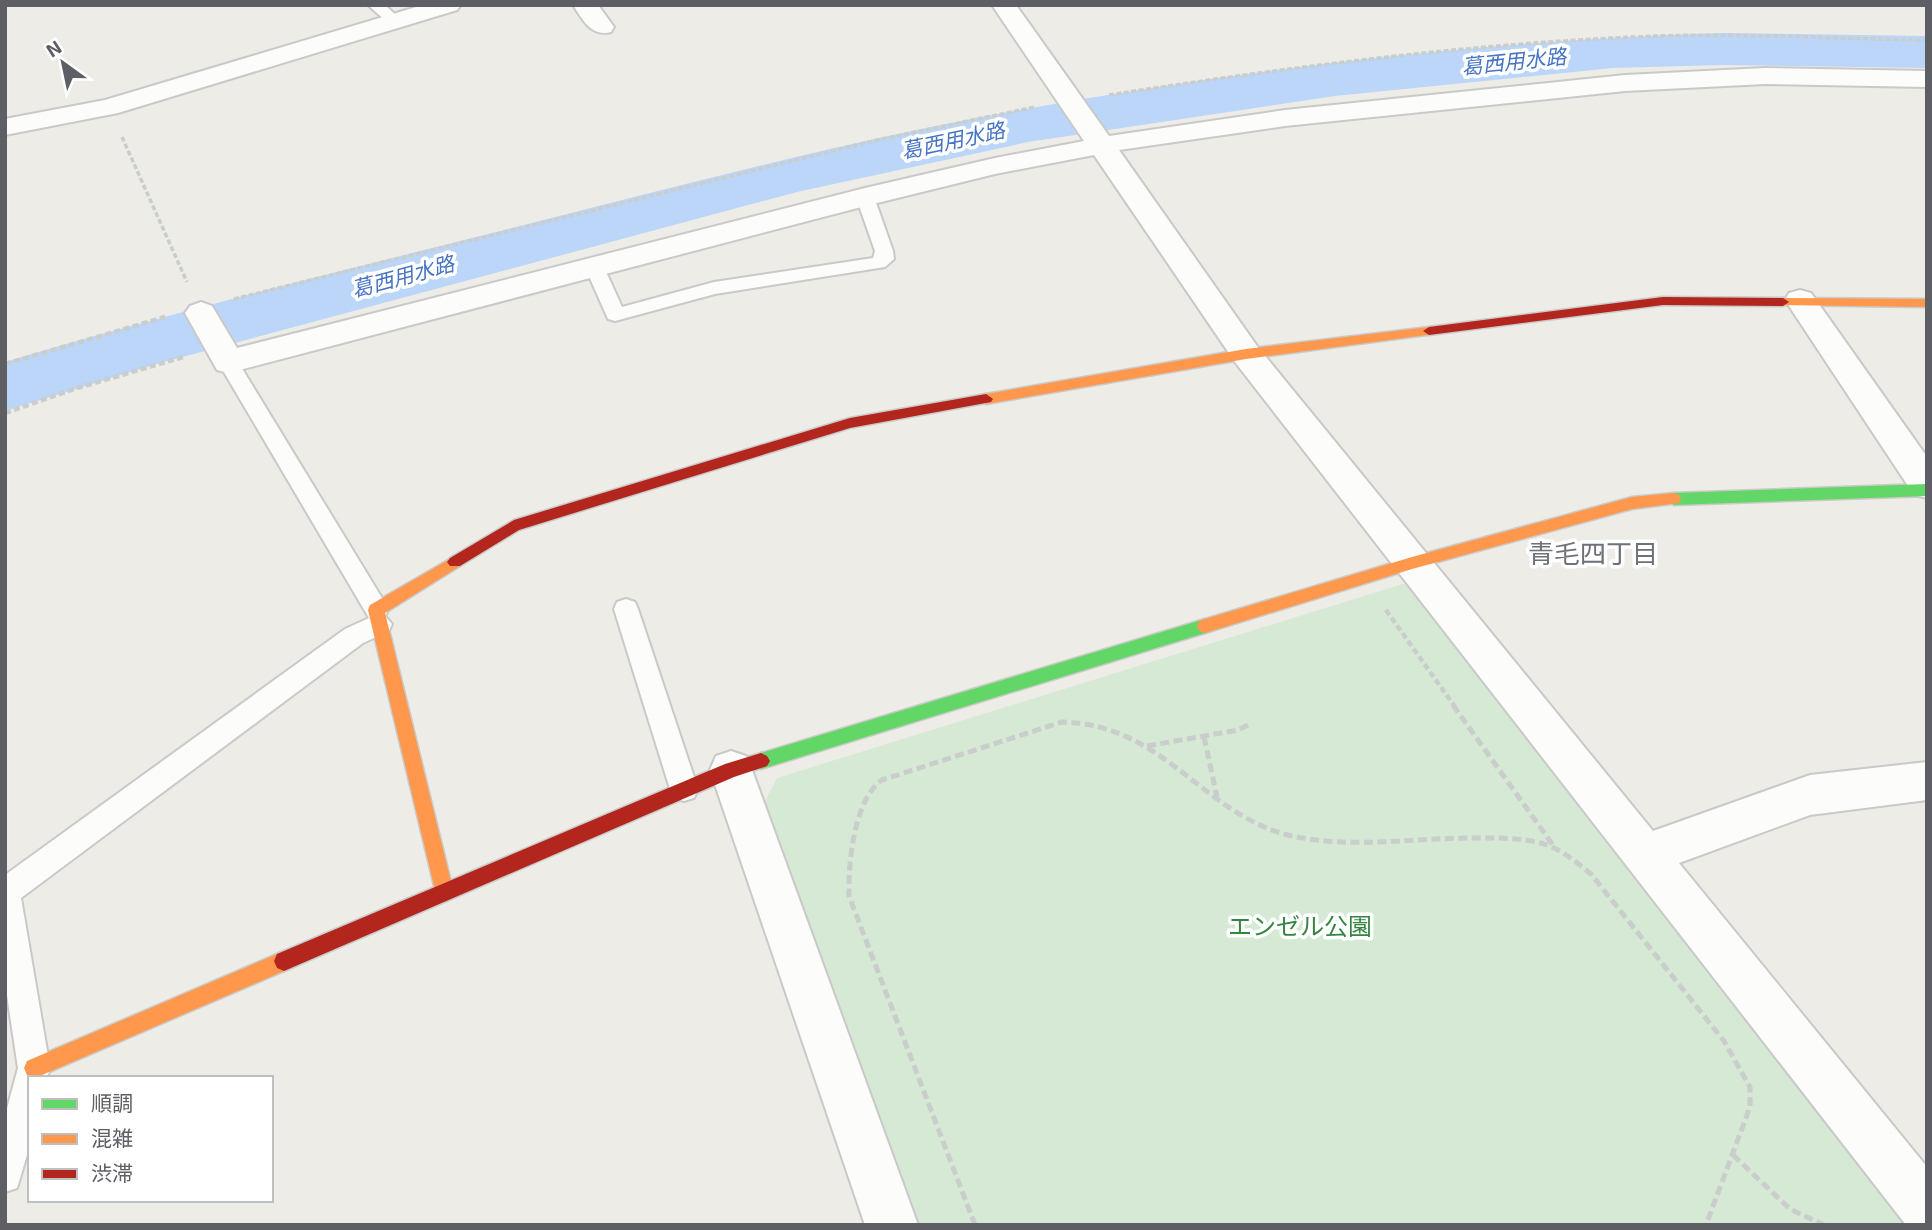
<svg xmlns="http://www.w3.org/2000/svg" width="1932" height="1230" viewBox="0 0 1932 1230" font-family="'Exo 2','Noto Sans JP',sans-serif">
<rect width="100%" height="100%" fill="#edece7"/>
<polygon fill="#d5e9d5" points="1403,584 1411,585 1916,1225 918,1225 765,801 777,778"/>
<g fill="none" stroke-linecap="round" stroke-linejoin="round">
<path fill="#bbd6f8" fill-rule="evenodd" d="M1723,33L1927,36V68L1723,65L1613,68L1335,96L1028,142L797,192L160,363L5,411V362C174,312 345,270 516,227C687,184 858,138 1031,108C1257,68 1494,40 1723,33Z"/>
<defs>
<g id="lane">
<polygon points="368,5 385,5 401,20 393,25 388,23"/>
<polygon points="865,191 874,197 893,251 894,259 885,267 715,294 615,321 608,319 585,267 588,263 602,263 622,307 714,282 873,258 875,251 856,197"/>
<polygon points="228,355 235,357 385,603 388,610 385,616 392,624 389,631 363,643 21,898 50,1068 47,1078 30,1078 30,1145 17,1188 5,1192 5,1116 18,1068 5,982 5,875 345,629 369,618 218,362 221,357"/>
<polygon points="626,599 635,602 638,609 698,789 694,798 684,801 674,798 670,789 614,609 617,602"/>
</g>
<g id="street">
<polygon points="423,5 461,5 457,10 118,113 5,135 5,119 105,100"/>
<path d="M573,5H598L614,27L611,32C591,37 583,20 573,5Z"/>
<polygon points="992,5 1016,5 1109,136 1285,110 1625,75 1765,68 1927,71 1927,87 1765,84 1625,91 1285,126 1119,150 1257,346 1653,831 1810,775 1927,762 1927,800 1810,815 1679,863 1927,1167 1927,1225 1906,1225 1235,362 1094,155 995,174 869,205 228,373 217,370 185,313 190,306 201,302 212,306 237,348 865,188 995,158 1084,141"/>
<polygon points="1800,290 1811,293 1927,457 1927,498 1914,495 1785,300 1789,293"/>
<polygon points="731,751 746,756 752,770 918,1225 865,1225 710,770 716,756"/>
</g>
<g id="fast">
<polygon points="1927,484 1927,496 1674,505 1667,499 1674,493"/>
<polygon points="1205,619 1211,621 1213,626 1211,631 1205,633 761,769 755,766 752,761 755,756 761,753"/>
</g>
<g id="slow">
<polygon points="1783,298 1927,299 1927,307 1779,305 1779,299"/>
<polygon points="1429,327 1434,328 1434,334 1246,359 986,404 979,399 986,394 1246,349"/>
<polygon points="1674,493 1679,495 1681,499 1679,503 1632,509 1412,569 1205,633 1199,631 1197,626 1199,621 1205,619 1412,557 1632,497"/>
<polygon points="455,556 460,558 463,562 460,566 385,613 453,890 451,896 444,899 437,896 435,890 368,610 370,605"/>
<polygon points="284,951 291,954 294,961 291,968 35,1078 27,1075 24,1068 27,1061"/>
</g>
<g id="jam">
<polygon points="1663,297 1783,298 1789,302 1783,306 1663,305 1429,335 1423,331 1429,327"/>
<polygon points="986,394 993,399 991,402 850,428 519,530 460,566 450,566 447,562 450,558 514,520 850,418"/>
<polygon points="761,753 767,756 770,761 767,766 734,777 284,971 277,968 274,961 277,954 725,764"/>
</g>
</defs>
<use href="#lane" stroke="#cac9c9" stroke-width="4"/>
<use href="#street" stroke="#cac9c9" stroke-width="4"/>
<use href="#fast" stroke="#cacac9" stroke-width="3"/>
<use href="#slow" stroke="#cacac9" stroke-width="3"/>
<use href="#jam" stroke="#cacac9" stroke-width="3"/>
<g stroke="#c9cdcb" stroke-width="3.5" stroke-dasharray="5 2.5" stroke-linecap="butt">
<path d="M1109,95C1290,67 1473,43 1657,36C1746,33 1837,39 1927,40"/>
<polyline points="122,137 187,282"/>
<polyline points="234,299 877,140 1035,107"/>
</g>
<g stroke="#c9cdcb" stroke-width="4.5" stroke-dasharray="6 3.5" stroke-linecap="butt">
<polyline points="5,364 165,317"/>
<polyline points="5,413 74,389 183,357"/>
<polyline points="1386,610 1455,707"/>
</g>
<g stroke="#c9cdcb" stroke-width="5" stroke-dasharray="9 4.5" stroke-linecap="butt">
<polyline points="1453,705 1555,848"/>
<polyline points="1204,737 1217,797"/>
<polyline points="1147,746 1238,730 1252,723"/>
<polyline points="1733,1155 1790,1209 1824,1225"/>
<path d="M975,1225L849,896C848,864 854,799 882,780L1062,722C1165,724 1203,816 1292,836C1351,849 1413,838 1473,838C1497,838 1523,837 1547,845C1564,851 1577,863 1591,874L1724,1041L1750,1087V1107L1706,1225"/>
</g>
<use href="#lane" fill="#fcfcfb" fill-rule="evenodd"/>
<use href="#street" fill="#fcfcfb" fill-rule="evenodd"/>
<use href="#fast" fill="#63d668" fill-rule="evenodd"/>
<use href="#slow" fill="#ff974d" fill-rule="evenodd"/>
<use href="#jam" fill="#b3261e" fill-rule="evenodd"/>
</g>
<g text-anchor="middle" stroke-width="7" stroke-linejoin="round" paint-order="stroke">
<g font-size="21" font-style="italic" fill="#4774c3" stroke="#fff">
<text transform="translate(1514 62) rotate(-6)" y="7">葛西用水路</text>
<text transform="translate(953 141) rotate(-12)" y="7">葛西用水路</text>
<text transform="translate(403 277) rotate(-15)" y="7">葛西用水路</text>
</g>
<g font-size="24" fill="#358442" stroke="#fff">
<text x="1300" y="935">エンゼル公園</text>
</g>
<g font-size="26" fill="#6e7177" stroke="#fff">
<text x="1593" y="563">青毛四丁目</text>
</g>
</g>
<rect width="1932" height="1230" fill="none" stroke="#5d5f65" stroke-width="14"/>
<rect x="28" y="1076" width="245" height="126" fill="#ffffff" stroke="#bebfc1" stroke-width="2"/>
<rect x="42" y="1099" width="35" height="10" fill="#63d668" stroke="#bebfc1" stroke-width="2"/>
<text x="91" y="1111" font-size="21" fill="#5d5f65">順調</text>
<rect x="42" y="1134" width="35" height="10" fill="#ff974d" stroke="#bebfc1" stroke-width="2"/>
<text x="91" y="1146" font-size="21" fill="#5d5f65">混雑</text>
<rect x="42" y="1169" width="35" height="10" fill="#b3261e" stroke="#bebfc1" stroke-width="2"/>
<text x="91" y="1181" font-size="21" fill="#5d5f65">渋滞</text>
<g transform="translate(63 63) rotate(327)" stroke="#ffffff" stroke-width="5" paint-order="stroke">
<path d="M0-5L12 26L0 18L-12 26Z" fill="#5d5f65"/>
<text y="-10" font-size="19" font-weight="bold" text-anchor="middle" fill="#5d5f65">N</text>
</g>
</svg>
